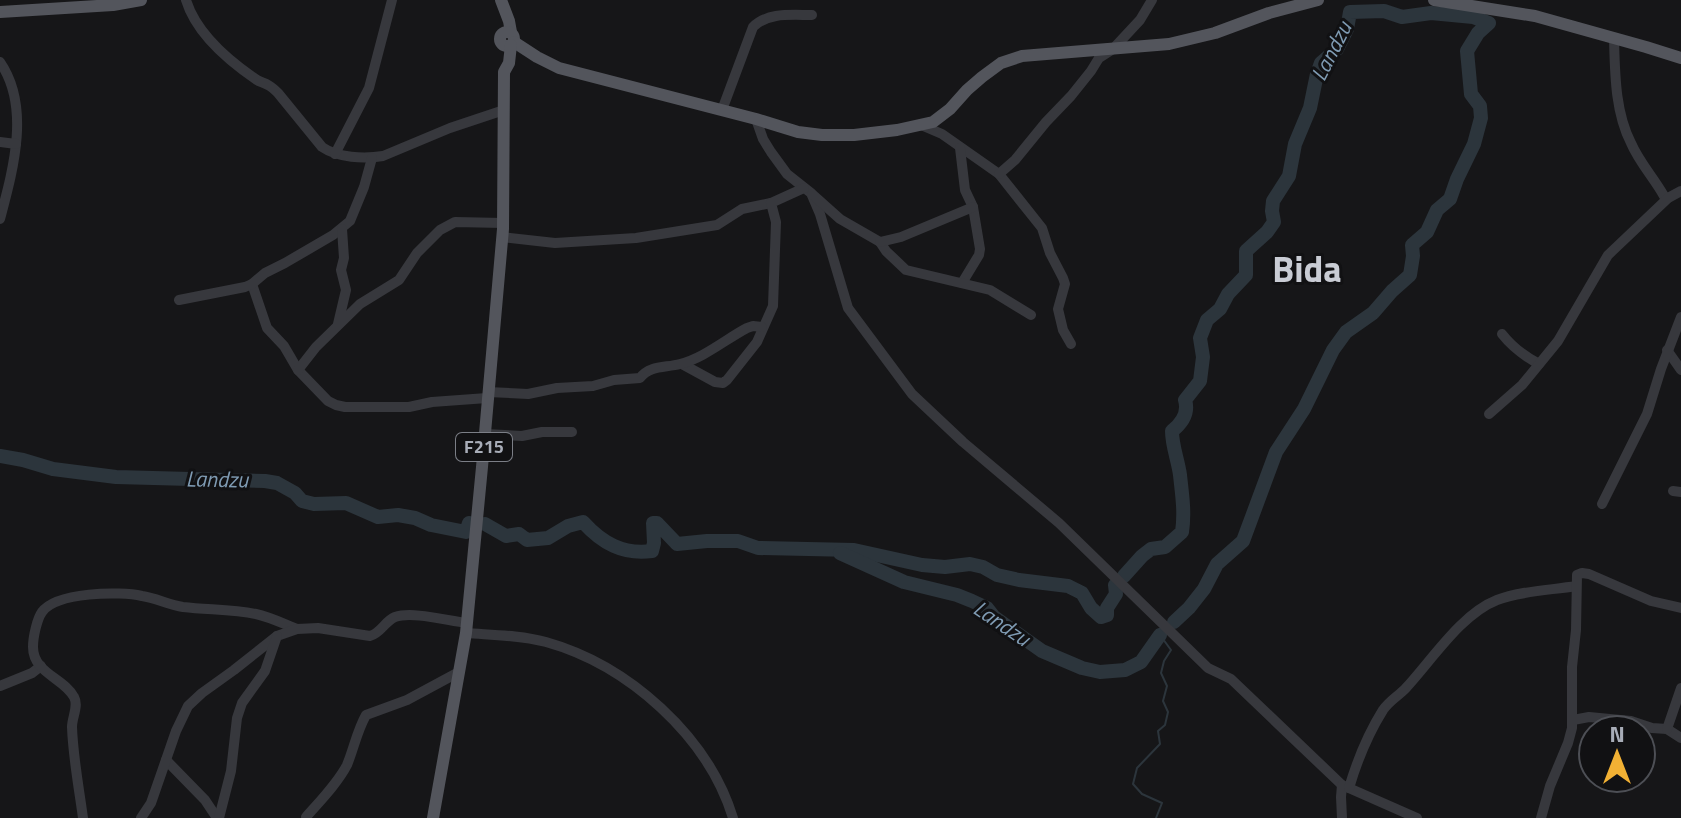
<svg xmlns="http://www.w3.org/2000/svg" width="1681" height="818" viewBox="0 0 1681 818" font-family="'Titillium Web',sans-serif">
<rect width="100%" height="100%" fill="#161618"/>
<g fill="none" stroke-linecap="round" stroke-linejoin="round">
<polyline stroke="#2c353c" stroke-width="2" points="1156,818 1162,803 1142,794 1133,784 1137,768 1160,744 1158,731 1165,725 1168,712 1163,701 1167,686 1161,673 1164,661 1171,650 1160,635"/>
<g stroke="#2c353c" stroke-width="14">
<polyline points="0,456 23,460 53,469 116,477 265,481 277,483 295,493 302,501 314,504 346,503 378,517 398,515 415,518 431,525 466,532 469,523"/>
<path d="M485,524L506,536L519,534L527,540L548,538L568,526L583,522C602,543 623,555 652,551L654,543L653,523H657L677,544L707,541H738L758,548L854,550L922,565L945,567L970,564L983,567L997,575L1019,580L1068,586L1082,593L1091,608L1101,617L1107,615V608L1116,594L1115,585"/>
<polyline points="840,553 904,582 957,595 972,601 987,608 994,617 1042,651 1082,668 1100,672 1125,670 1141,662 1160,635"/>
<path d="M1124,576L1142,556L1151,549L1165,547L1182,532C1185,512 1182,494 1180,475C1178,460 1172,446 1172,431C1182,423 1189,413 1185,400L1200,381L1203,357L1200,338L1207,320L1220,309L1228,294L1246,275V251L1267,232L1274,222L1272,211L1273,201L1289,176L1295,144L1310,108L1317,74L1321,63L1337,49L1347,29L1350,12L1384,11L1402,17L1431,13L1473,17L1489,23L1478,33L1467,51L1471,94L1480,106L1481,118L1474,144L1457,179L1450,199L1437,210L1427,232L1412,245L1413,256L1410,275L1392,291L1373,313L1346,332L1333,350L1304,409L1276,452L1243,541L1217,564L1204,589L1189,608L1174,622"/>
</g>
<g stroke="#37383d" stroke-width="10">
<path d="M186,0C196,33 229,61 257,80C260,82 265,83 268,85C272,87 275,90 278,93L322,147C338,158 364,159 383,156L450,128L504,110"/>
<path d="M1614,39C1615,73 1615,112 1631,143C1639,162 1654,178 1664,196L1668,198"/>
<path d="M0,62C31,107 13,170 0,219"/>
<path d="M722,110L753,27C768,12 791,15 812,15"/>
<polyline points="756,119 763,139 771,152 787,174 811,193 820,214 848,308 912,394 963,442 1059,523 1208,668 1231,679 1342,785 1417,818"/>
<polyline points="921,125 942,134 999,174 1042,228 1050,253 1063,278 1065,284 1058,309 1063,330 1071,344"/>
<polyline points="0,142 16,144"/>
<polyline points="960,148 965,190 973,207 980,249 979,255 962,283"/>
<polyline points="335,154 369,88 392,0"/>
<polyline points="999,174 1015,160 1046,122 1071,96 1091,71 1099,58 1113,49 1140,20 1152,0"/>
<polyline points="812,194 840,219 880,242 886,251 906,270 990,290 1031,315"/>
<polyline points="502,237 555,243 636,238 717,225 742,209 771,203"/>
<polyline points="880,242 901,237 973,207"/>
<polyline points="252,284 267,328 284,346 298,370 328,401 336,405 345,407 409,407 432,402 487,398"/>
<polyline points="179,300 245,287 252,284 265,273 285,263 333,235 350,221 364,187 372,158"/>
<polyline points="338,324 346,290 341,270 344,258 342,229"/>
<path d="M1502,334C1513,348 1524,356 1539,364"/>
<polyline points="1667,350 1681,370"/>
<polyline points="682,364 715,382 723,383 727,380 757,342 773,306 776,222 771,203 804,188"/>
<polyline points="298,370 316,347 360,304 399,280 417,253 440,230 455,222 503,223"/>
<path d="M488,392L528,394L557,388L593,386L614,380L640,378C650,365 665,368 680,364C704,358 726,339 747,328L753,326L762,327"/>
<polyline points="1489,414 1522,385 1558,341 1608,255 1668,198 1681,191"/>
<polyline points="485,434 522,436 542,432 572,432"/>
<polyline points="1673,491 1681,492"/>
<polyline points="1602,504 1647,414 1661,369 1681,317"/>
<path d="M466,633C492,635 520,635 546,642C628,665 708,736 733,818"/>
<polyline points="0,686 32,673 41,666"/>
<polyline points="1573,720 1589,717 1631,721 1652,728 1667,729 1681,738"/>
<polyline points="1667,729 1681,688"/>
<polyline points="166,760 205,800 217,818"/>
<polyline points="1342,785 1341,797 1342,818"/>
<path d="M1349,788C1357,761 1368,734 1383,710C1389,701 1398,696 1405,689C1432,660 1461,614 1497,600C1520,591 1552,590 1576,586"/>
<path d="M306,817C320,801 337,784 347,765C354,748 357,731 366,715L407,700L459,672"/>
<path d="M83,818C79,788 73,757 72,727C72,717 79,706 74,697C64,678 33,673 33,647C33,637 37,619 42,612C56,592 120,591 142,596C156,598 169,605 183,607C208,610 232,609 256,614C270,617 284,624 297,629"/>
<path d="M141,818L151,803L176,731L188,706L202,693L234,670L277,636L297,629L318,628L370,636C381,633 385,621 395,617C413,611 448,621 467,623"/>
<polyline points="219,818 231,771 237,718 242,703 265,671 277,636"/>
<polyline points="1541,818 1550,786 1568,743 1572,728 1572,667 1576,630 1577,575 1582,573 1589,574 1651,601 1681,608"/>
</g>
<g stroke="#53555c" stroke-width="12">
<polyline points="501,0 509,21 511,32"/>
<polyline points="1434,0 1535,16 1646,47 1681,58"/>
<polyline points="0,12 113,5 141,0"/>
<circle cx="507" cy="39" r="7"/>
<polyline points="514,42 537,57 559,68 756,119 798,132 822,135 854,135 897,130 933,122 950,109 967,90 982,77 1001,63 1022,56 1169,44 1215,33 1269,13 1318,0"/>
<polyline points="433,818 466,633 482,467 503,229 504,72 509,63 511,45"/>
</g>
</g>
<g text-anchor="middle" stroke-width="6" stroke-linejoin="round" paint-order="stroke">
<rect fill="#111113" stroke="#7b7e86" stroke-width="2" x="456" y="433" width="56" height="28" rx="6"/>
<g font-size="18" font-weight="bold" fill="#a8adb8">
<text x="484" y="453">F215</text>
</g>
<g font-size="22" font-style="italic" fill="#7f9bb3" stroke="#111113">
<text transform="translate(1331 51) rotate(-63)" y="8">Landzu</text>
<text transform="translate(217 479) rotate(1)" y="8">Landzu</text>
<text transform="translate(1002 623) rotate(34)" y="8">Landzu</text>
</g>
<g font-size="36" font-weight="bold" fill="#c9ccd4" stroke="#111113">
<text x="1307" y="282">Bida</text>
</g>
</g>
<g transform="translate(1617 754)"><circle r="38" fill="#111113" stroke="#4d4f55" stroke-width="2"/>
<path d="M0-6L14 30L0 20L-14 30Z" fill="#f2b134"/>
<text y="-12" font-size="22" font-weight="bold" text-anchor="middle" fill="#a8adb8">N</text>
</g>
</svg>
